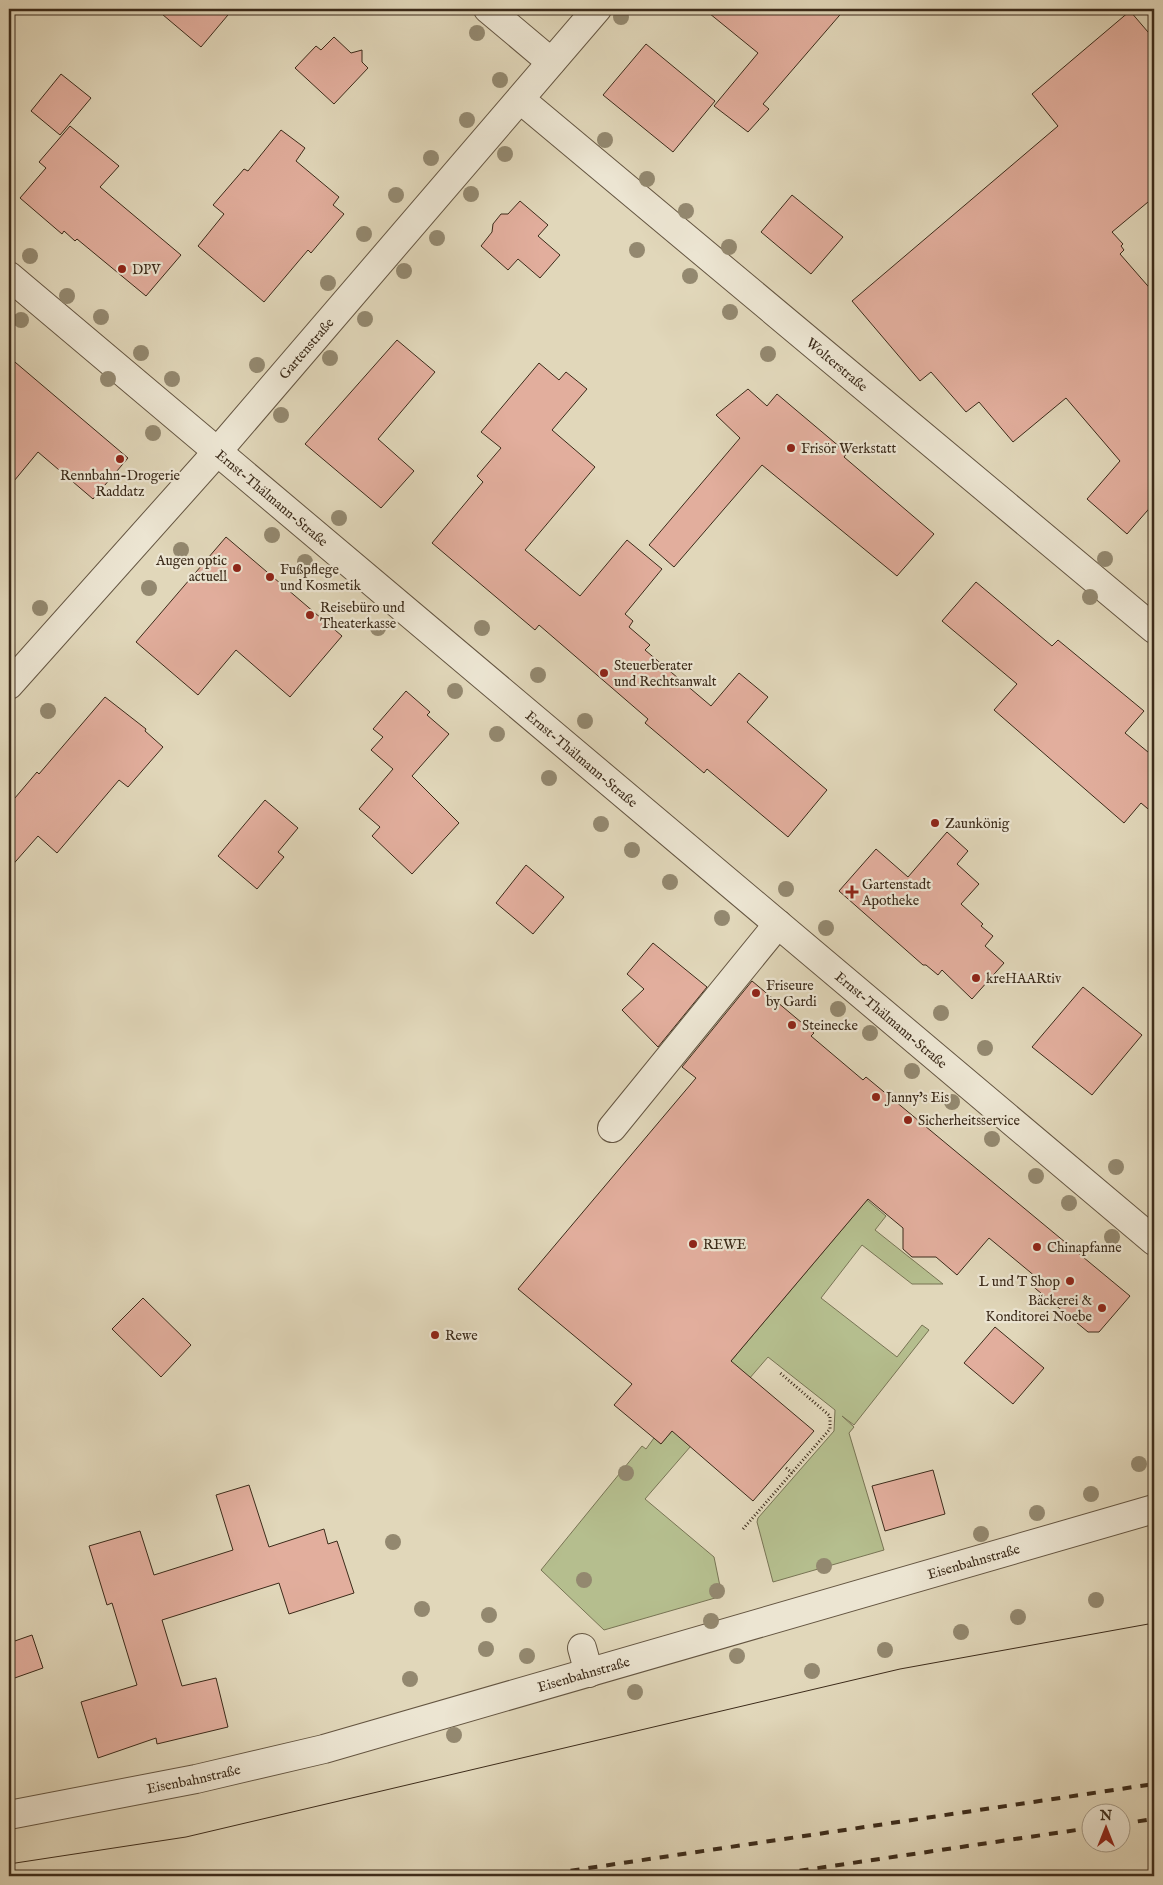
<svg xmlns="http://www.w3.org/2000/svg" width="1163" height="1885" viewBox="0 0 1163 1885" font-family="'IM FELL English',serif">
<rect width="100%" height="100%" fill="#e1d7ba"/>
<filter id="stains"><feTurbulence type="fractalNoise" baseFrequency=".004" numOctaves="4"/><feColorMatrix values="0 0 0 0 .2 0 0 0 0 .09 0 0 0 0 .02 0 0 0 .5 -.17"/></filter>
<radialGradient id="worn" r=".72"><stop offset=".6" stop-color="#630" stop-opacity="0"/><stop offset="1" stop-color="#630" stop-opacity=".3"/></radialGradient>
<polygon fill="#b5be8e" stroke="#787454" points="867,1200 886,1216 875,1230 943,1284 912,1284 862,1245 821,1298 897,1357 922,1325 929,1330 854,1425 842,1416 854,1427 849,1433 884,1550 773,1582 757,1522 758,1518 834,1431 835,1410 768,1357 645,1499 714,1557 722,1596 604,1630 541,1570 642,1446 646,1449 654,1438 661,1444"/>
<g fill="#e2ae9d" stroke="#3c2b1a">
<polygon points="156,9 233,9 201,47"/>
<polygon points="704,9 845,9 763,104 769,109 748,132 714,106 758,53"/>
<polygon points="1130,11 1154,39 1154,197 1112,232 1123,244 1121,246 1124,250 1120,254 1154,293 1154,503 1127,534 1087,499 1120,461 1066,398 1013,442 979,402 966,412 931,372 920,381 852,301 1058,126 1032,94"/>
<polygon points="334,37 351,53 362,50 362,62 368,68 334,104 295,68 316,46 321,50"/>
<polygon points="646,44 715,101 673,152 603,95"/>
<polygon points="61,74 91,98 60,135 31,111"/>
<polygon points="70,126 119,166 100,187 181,255 146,296 77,239 75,241 64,231 62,234 20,198 46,168 39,162"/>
<polygon points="281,130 305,148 296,161 339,197 333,205 344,214 311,253 308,250 264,302 198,246 224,214 213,205 244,169 248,171"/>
<polygon points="792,195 843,237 811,274 761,232"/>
<polygon points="520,201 548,225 538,236 560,255 540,278 518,259 508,270 481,246 492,232 493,224 501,214 508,214"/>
<polygon points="397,340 435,372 378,439 414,471 381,508 305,444"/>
<polygon points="9,357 128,458 93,499 38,452 9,487"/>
<polygon points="539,363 559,380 566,372 587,389 552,430 595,467 525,550 580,596 627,540 662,569 625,614 633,621 629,627 650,645 645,650 711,706 739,673 768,697 747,722 827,790 788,837 707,769 704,773 645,723 648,719 539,625 535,630 432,543 483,482 477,476 501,448 481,432"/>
<polygon points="748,389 767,406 777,394 847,453 844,457 934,534 897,576 762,465 674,567 649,545 740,438 716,415"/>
<polygon points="226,537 342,636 290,697 236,650 198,695 136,642"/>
<polygon points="976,582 1052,646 1058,640 1144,711 1125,733 1154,757 1154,814 1141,803 1124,823 994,710 1017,684 942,621"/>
<polygon points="406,691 430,712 427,715 449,734 412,776 459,823 412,874 372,836 380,827 359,809 393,769 371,750 383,737 373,729"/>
<polygon points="105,697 146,729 145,731 163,747 128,787 119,780 57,853 38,836 9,869 9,805 37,772 39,774"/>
<polygon points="265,800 298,828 278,852 284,857 257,889 218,856"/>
<polygon points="947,832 968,851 957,864 979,884 961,904 983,924 981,926 993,936 985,946 1004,963 972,999 942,970 938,975 926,965 923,965 839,891 876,849 908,877"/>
<polygon points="526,865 564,897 533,934 496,903"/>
<polygon points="653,943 707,987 658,1047 622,1010 644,989 627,974"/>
<polygon points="752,981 814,1033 811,1036 863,1080 866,1077 1130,1296 1099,1332 1088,1332 1030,1284 1036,1277 989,1238 957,1275 936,1257 912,1257 903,1249 903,1228 868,1199 731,1361 814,1431 753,1501 672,1431 661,1444 614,1405 632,1384 518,1289 696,1078 682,1067"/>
<polygon points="1083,987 1142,1035 1092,1095 1032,1047"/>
<polygon points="143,1298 191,1345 161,1377 112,1329"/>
<polygon points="995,1327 1044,1368 1013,1404 964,1363"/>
<polygon points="933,1470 945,1514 885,1531 872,1486"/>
<polygon points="249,1485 269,1547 324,1529 328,1544 337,1541 354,1593 289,1614 279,1583 162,1620 182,1686 216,1678 228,1727 157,1744 156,1738 98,1758 81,1702 137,1685 112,1603 107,1605 89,1546 140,1531 154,1575 233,1550 216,1495"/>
<polygon points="32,1635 43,1668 9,1680 9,1643"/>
</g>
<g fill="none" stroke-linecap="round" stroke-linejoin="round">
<defs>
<g id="minor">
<polyline points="488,9 551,62"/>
<path id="s1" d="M521,100L1154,629"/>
<path id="s2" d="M9,276L1154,1241"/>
<path id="s3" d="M9,685L217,452L597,9"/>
<polyline points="612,1128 778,924"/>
<polyline points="582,1648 589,1673"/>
<path id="s4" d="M9,1815L196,1779L324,1749L1154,1509"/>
</g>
</defs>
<use href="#minor" stroke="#655642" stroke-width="30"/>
<g stroke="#3c2b1a" stroke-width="3" stroke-dasharray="1 2.5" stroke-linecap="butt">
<polyline points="786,1468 792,1473"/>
<polyline points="743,1529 830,1429 830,1416 779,1372"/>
</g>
<use href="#minor" stroke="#ece5d2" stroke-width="28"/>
<polyline stroke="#3c2b1a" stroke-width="1" points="9,1864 186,1837 900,1669 1154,1623"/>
<g stroke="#3c2b1a" stroke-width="4" stroke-dasharray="9 9" stroke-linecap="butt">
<polyline points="1120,1824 1154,1819"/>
<polyline points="535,1876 1154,1784"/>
<polyline points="764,1876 1090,1828"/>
</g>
</g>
<g fill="#93886f">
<circle cx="621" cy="17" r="8"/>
<circle cx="477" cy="33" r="8"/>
<circle cx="500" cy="80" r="8"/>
<circle cx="467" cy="120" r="8"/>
<circle cx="605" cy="140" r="8"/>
<circle cx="505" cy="154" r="8"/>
<circle cx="431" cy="158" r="8"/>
<circle cx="647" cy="179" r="8"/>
<circle cx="471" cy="194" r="8"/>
<circle cx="396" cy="195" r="8"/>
<circle cx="686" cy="211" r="8"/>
<circle cx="364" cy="234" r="8"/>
<circle cx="437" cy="238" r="8"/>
<circle cx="729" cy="247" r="8"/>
<circle cx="637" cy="250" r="8"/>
<circle cx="30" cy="256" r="8"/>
<circle cx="404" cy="271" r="8"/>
<circle cx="690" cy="276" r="8"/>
<circle cx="328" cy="283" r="8"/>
<circle cx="67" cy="296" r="8"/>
<circle cx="730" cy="312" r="8"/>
<circle cx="101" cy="317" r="8"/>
<circle cx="365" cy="319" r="8"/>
<circle cx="21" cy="320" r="8"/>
<circle cx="141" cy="353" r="8"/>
<circle cx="768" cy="354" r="8"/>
<circle cx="330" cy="358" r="8"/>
<circle cx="257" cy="365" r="8"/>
<circle cx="108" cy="379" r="8"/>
<circle cx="172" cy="379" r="8"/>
<circle cx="281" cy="415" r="8"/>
<circle cx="153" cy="433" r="8"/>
<circle cx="339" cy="518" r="8"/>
<circle cx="272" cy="535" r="8"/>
<circle cx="181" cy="550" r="8"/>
<circle cx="1105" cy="559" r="8"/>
<circle cx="305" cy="562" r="8"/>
<circle cx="149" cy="588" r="8"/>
<circle cx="1090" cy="597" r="8"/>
<circle cx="40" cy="608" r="8"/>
<circle cx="378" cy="628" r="8"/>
<circle cx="482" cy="628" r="8"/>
<circle cx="538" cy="675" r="8"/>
<circle cx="455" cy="691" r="8"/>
<circle cx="48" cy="711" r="8"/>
<circle cx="585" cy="721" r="8"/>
<circle cx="497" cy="734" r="8"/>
<circle cx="549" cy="778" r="8"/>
<circle cx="601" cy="824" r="8"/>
<circle cx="632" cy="850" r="8"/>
<circle cx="670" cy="882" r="8"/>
<circle cx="786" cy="889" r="8"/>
<circle cx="722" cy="918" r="8"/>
<circle cx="826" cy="928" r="8"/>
<circle cx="838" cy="1009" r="8"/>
<circle cx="941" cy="1013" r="8"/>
<circle cx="870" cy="1033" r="8"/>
<circle cx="985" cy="1048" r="8"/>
<circle cx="912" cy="1071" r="8"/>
<circle cx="952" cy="1102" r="8"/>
<circle cx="992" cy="1139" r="8"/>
<circle cx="1116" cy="1167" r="8"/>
<circle cx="1036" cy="1176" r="8"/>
<circle cx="1069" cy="1203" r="8"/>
<circle cx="1112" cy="1237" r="8"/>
<circle cx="1139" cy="1464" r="8"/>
<circle cx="626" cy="1473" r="8"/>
<circle cx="1091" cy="1494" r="8"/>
<circle cx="1037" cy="1513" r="8"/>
<circle cx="981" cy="1534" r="8"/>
<circle cx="393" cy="1542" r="8"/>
<circle cx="824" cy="1566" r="8"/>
<circle cx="584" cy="1580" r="8"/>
<circle cx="717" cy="1591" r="8"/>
<circle cx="1096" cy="1600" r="8"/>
<circle cx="422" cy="1609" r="8"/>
<circle cx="489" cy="1615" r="8"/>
<circle cx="1018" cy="1617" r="8"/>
<circle cx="711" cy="1621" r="8"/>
<circle cx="961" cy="1632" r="8"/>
<circle cx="486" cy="1649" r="8"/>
<circle cx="885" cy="1650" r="8"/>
<circle cx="527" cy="1656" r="8"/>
<circle cx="737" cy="1656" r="8"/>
<circle cx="812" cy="1671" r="8"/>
<circle cx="410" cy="1679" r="8"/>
<circle cx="635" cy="1692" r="8"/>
<circle cx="454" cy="1735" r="8"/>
</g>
<g fill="#8f2418" stroke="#ece5d2" stroke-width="2">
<circle cx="122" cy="269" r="5"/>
<circle cx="791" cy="448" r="5"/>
<circle cx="120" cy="459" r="5"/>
<circle cx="237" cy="568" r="5"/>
<circle cx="270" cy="577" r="5"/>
<circle cx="310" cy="615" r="5"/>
<circle cx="604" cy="673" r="5"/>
<circle cx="935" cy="823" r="5"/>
<path d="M849.5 884.5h5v5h5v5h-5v5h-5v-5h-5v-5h5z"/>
<circle cx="976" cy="978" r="5"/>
<circle cx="756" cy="993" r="5"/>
<circle cx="792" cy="1025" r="5"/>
<circle cx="876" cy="1097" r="5"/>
<circle cx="908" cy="1120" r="5"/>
<circle cx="693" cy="1244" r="5"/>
<circle cx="1037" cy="1247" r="5"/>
<circle cx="1070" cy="1281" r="5"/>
<circle cx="1102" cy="1308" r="5"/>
<circle cx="435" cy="1335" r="5"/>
</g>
<g text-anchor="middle" stroke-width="4.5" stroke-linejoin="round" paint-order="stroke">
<g font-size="14" fill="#3c2b1a" stroke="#ece5d2" text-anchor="start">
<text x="132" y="274">DPV</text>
<text x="801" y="453">Frisör Werkstatt</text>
<text x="120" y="480" text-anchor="middle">Rennbahn-Drogerie<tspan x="120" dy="16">Raddatz</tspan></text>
<text x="227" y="565" text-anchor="end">Augen optic<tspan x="227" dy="16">actuell</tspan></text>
<text x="280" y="574">Fußpflege<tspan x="280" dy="16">und Kosmetik</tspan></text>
<text x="320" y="612">Reisebüro und<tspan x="320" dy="16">Theaterkasse</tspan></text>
<text x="614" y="670">Steuerberater<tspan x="614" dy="16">und Rechtsanwalt</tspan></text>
<text x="945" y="828">Zaunkönig</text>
<text x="862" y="889">Gartenstadt<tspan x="862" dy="16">Apotheke</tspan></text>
<text x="986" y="983">kreHAARtiv</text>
<text x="766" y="990">Friseure<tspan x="766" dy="16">by Gardi</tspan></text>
<text x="802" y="1030">Steinecke</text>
<text x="886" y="1102">Janny's Eis</text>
<text x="918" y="1125">Sicherheitsservice</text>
<text x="703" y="1249">REWE</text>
<text x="1047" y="1252">Chinapfanne</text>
<text x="1060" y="1286" text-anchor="end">L und T Shop</text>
<text x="1092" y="1305" text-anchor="end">Bäckerei &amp;<tspan x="1092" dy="16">Konditorei Noebe</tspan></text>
<text x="445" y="1340">Rewe</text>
</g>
<g font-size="14" fill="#3c2b1a" stroke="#ece5d2">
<text dy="5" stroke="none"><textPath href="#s3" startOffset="449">Gartenstraße</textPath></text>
<text dy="5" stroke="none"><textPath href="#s1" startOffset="412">Wolterstraße</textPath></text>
<text dy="5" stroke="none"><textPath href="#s2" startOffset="344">Ernst-Thälmann-Straße</textPath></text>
<text dy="5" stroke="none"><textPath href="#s2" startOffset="749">Ernst-Thälmann-Straße</textPath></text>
<text dy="5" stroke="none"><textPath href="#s2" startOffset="1154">Ernst-Thälmann-Straße</textPath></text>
<text dy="5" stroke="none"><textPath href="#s4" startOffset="998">Eisenbahnstraße</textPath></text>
<text dy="5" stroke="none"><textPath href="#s4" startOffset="592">Eisenbahnstraße</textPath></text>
<text dy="5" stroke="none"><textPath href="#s4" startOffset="188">Eisenbahnstraße</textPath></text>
</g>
</g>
<rect width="1163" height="1885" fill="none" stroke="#e1d7ba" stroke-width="30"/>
<rect x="10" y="10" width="1143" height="1865" fill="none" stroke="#3c2b1a" stroke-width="2.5"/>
<rect x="15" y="15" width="1133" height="1855" fill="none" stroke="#3c2b1a"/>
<g transform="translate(1106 1828)"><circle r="24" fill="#ece5d2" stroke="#a69b88"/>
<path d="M0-4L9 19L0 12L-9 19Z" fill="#8f2418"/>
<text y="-8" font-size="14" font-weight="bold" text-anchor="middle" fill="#3c2b1a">N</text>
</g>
<rect width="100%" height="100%" filter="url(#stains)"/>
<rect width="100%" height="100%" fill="url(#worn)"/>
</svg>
